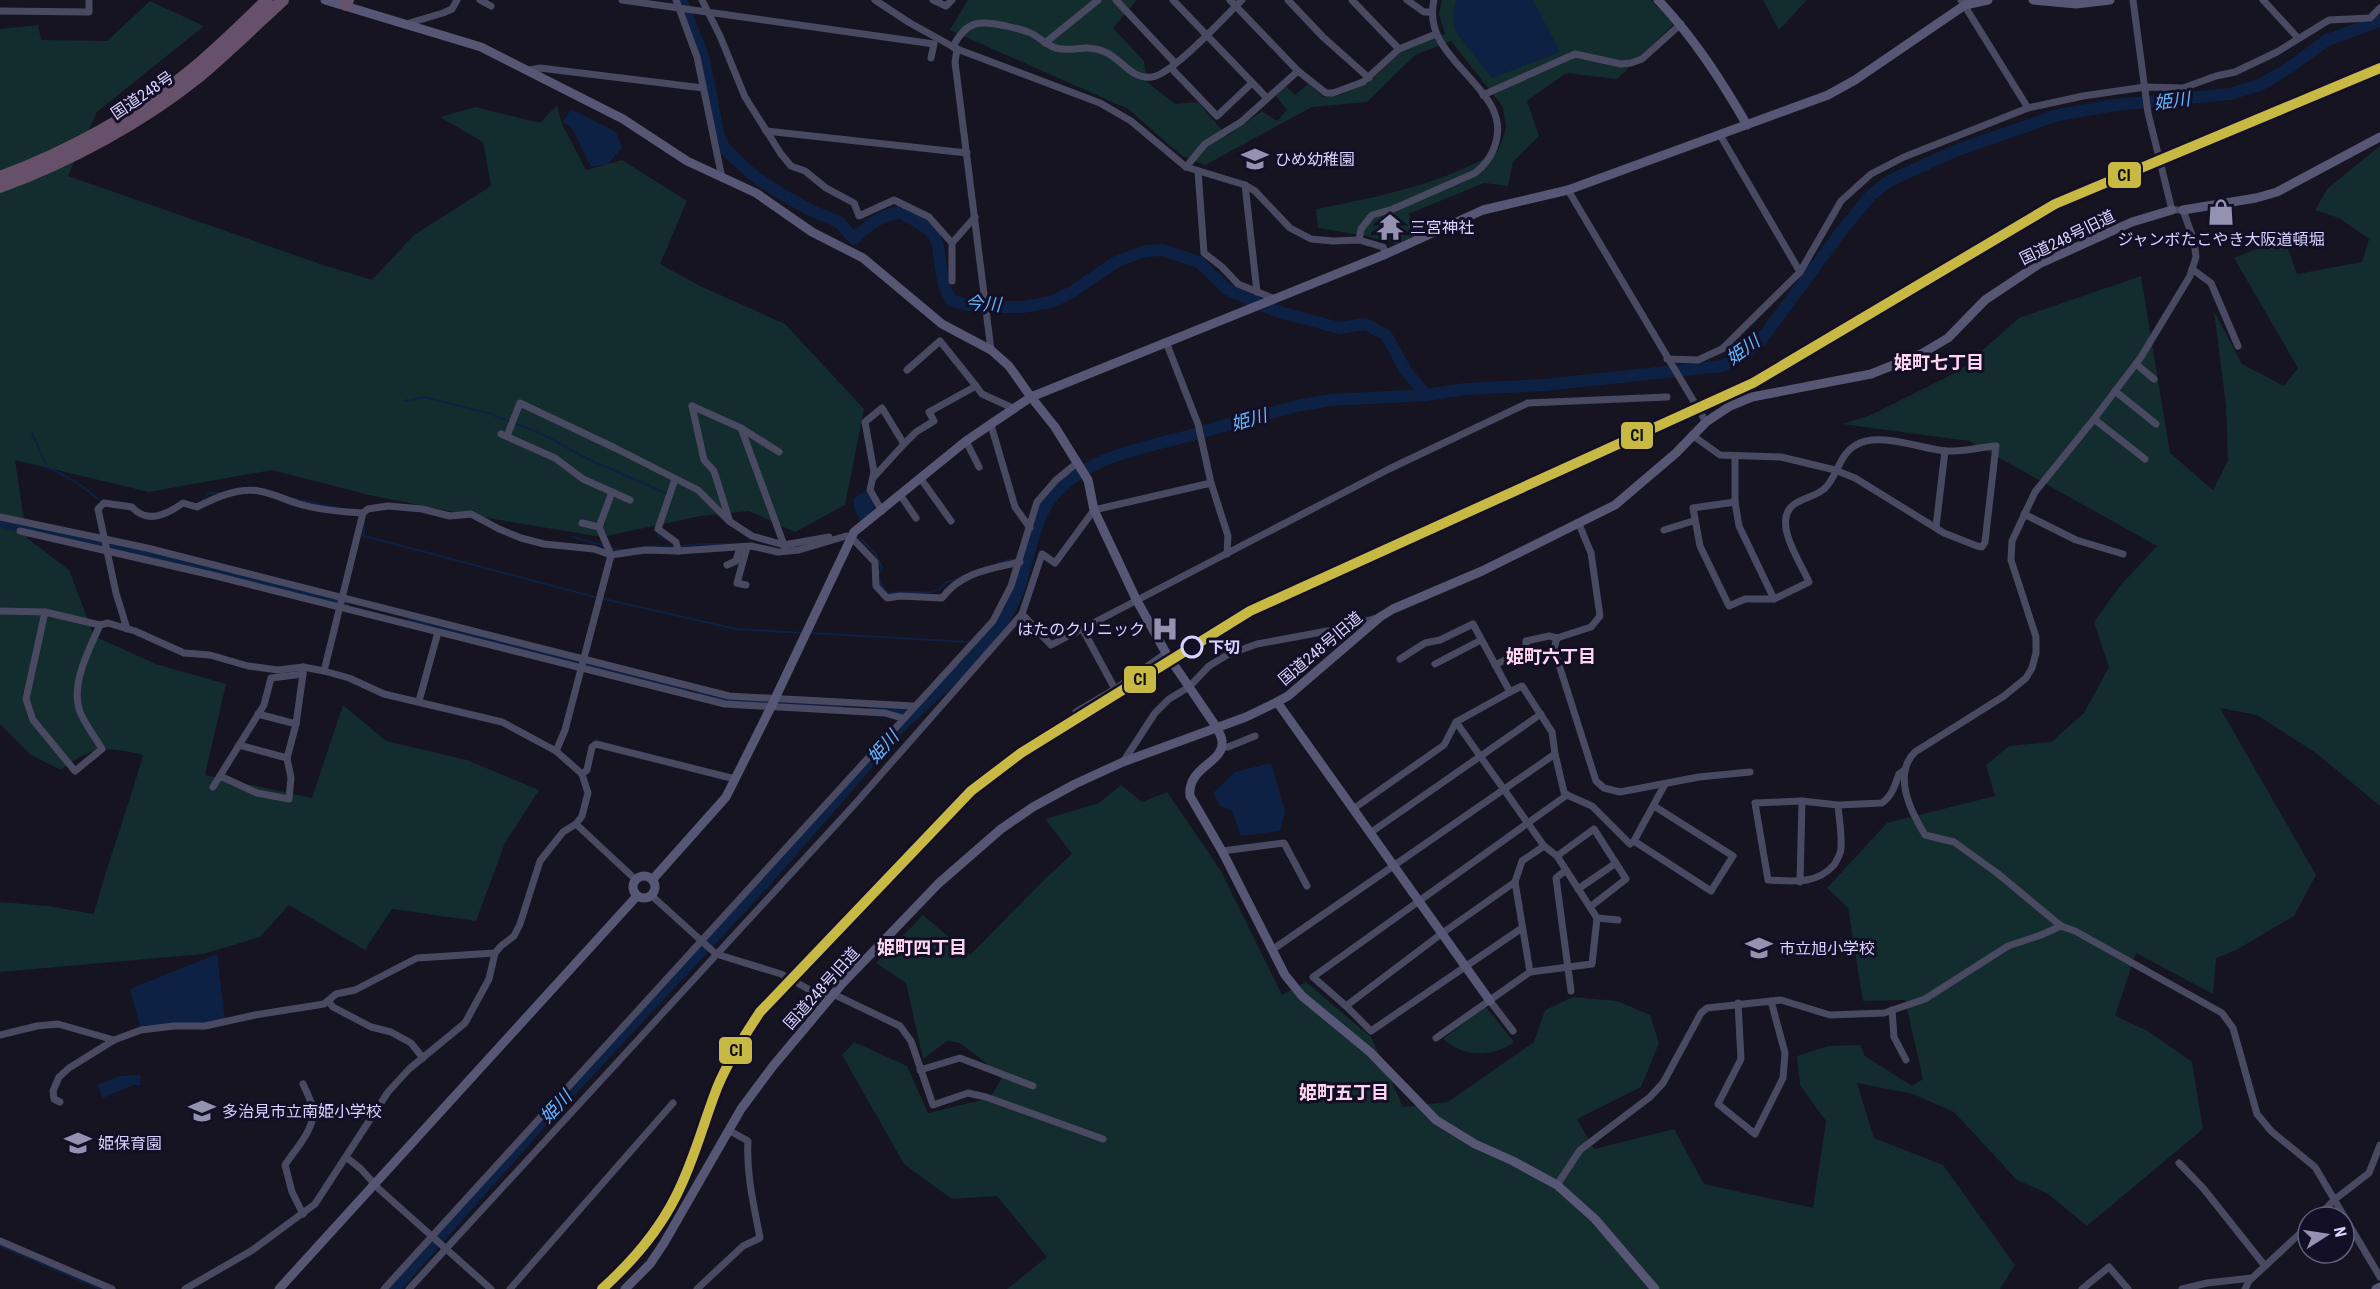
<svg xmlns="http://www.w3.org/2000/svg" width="2380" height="1289" viewBox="0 0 2380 1289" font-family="'Roboto Condensed','Noto Sans JP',sans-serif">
<rect width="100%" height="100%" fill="#161421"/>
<g fill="#132c2d">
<path d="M968,0H1137L1113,28L1144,61L1147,82L1175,104L1198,102L1227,136L1262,111L1277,121L1287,110L1276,96L1286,86L1295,95L1308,84L1324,97L1340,95L1368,83L1404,49L1445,34L1439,14L1442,0H1651L1674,24L1617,79L1566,73L1527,101L1539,136L1513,162L1508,186L1484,183L1408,214L1422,232L1397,244L1366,236L1318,228L1316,209C1378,197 1443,184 1498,151L1506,129L1503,107L1451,41L1415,55L1367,102L1312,107L1205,165L1182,156L1128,109L950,30Z"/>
<polygon points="1763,0 1807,0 1779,30"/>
<path d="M150,1L204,26L97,112L68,176L323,265L372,280L414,235L491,186L483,142L440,117L475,107L540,123L557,105L562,124L586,170L622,160L687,201L660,264L700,286L785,324L864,409L845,505L795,532L749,511L700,516L602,537L463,514L369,495L272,470L149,492L15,460L27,538L69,570L94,636L156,664L226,684L205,775L312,798L343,705L386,741L467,760L539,790L505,843L476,921L392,909L365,950L289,905L260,937L203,954L0,972V902L48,906L94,914C108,860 128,809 143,755C107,746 91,746 61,770L31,755L0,724V29L38,25L41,40L107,41Z"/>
<polygon points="2380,146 2380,806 2316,753 2257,715 2220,708 2316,875 2294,916 2236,950 2216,958 2213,994 2136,953 2115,1016 2148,1031 2192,1062 2203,1129 2087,1226 2047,1193 2017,1180 1954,1112 1913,1094 1857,1083 1874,1138 1943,1165 2015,1265 2000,1289 1007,1289 1047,1257 997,1196 952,1199 904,1164 842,1055 854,1042 907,1066 928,1113 990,1098 1003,1076 960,1043 947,1041 923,1059 906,983 876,963 923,915 970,955 1045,879 1072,854 1045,819 1099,803 1121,785 1142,802 1167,792 1221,871 1282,995 1306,982 1371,1037 1403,1107 1448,1102 1534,1042 1545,1010 1573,997 1617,1001 1650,1015 1659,1043 1641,1087 1577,1119 1594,1149 1674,1129 1704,1184 1813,1208 1826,1121 1800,1085 1797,1056 1828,1046 1860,1045 1865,1056 1912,1086 1923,1079 1905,1000 1863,1001 1848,908 1827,888 1887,823 1995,796 1986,765 2009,746 2051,742 2084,713 2109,667 2094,622 2120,586 2157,546 1969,441 1842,424 1871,415 1959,371 2019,318 2141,276 2170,453 2213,490 2228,461 2226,406 2214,311 2242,364 2284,386 2298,368 2234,258 2284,238 2297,274 2362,262 2369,239 2339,218 2315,210 2328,188"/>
<path d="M1486,1007L1514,1042C1492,1058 1463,1057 1443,1039Z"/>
</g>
<g fill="#0d2144">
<path d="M1456,0H1533L1560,52L1492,78L1457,34C1452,22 1453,12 1456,0Z"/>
<polygon points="571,109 616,132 622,148 608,164 591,167 572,128 563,122"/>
<polygon points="867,490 875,506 874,511 860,521 854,507 854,498"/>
<polygon points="1271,763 1285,811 1280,831 1241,836 1232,811 1220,806 1213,793 1235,772"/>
<polygon points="217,954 225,1021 199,1027 145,1025 141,1030 130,989"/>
<polygon points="141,1075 140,1085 133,1085 103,1098 97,1085 120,1076"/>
</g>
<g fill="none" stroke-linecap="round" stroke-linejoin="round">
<g stroke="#0d2144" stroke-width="2">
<polyline points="404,401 425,397 491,414 544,435 590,460 668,494"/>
<polyline points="32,433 47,467 76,482 101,501"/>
<polyline points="290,498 338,508"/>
<polyline points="202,501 208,493 223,493"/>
<polyline points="364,523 364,536 591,596 736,629 802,633"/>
<polyline points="659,531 658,536 668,540"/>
<polyline points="573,537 605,546"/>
<path d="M860,538L875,553L882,568L877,575L882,586L888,594C907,586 932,602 946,582L958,579"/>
<polyline points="610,548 623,550"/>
<polyline points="628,549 655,546 674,547 699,544 736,544"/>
<polyline points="997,564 1008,560 1027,558"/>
<polyline points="810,633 969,642"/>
<polyline points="975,643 987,643"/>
<polyline points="0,1246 100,1289"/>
</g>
<g stroke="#0d2144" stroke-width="12">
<path d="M681,0L704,59L719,138L726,150L755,177L785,196L810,210L839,222L854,239C868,225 880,216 900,212C910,218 924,224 932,233C944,246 936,280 952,301L974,306L991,307H1022L1051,302L1072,292L1116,262L1145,251L1162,250L1199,262L1227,289L1276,311L1339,328L1365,324L1386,335L1406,371L1426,395"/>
<polyline points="0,521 148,555 343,605"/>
<polyline points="413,622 681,690"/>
<polyline points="704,695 718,699 836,707"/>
<polyline points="874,710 915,713"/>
<path d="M896,731C935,692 984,656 1011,607C1028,575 1030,524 1052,497C1086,456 1144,448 1192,435C1229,424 1265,414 1302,405L1331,400L1426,395L1466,389L1544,385L1723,366L1758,344L1843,229L1871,195L1889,181L1957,150L2058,115L2115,105L2230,94L2260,85L2289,68L2327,40L2380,21"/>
<polyline points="394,1289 535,1129 763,884 877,753"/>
</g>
<g stroke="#4a4962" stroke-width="7">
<polyline points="480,0 491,6"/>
<polyline points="622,0 934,44 931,58"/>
<polyline points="676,0 697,57 722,178"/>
<polyline points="702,0 720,36 745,97 781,154 791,166 805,171 826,188 854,203 859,216 894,200 929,217 952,243 952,281"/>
<polyline points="875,0 910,23 957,49 1100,103 1131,121 1186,167 1245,185 1255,191 1290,228 1311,239 1333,241 1359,240 1383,247 1386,254"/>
<polyline points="933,0 946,6 952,0"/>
<polyline points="1116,0 1175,63"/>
<polyline points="1173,0 1267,98"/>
<polyline points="1230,0 1298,71 1326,93 1333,93 1363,82 1399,49 1436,34"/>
<polyline points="1288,0 1323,37 1369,78"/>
<polyline points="1352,0 1399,49"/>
<polyline points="1407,0 1424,12 1432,12"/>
<polyline points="1961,0 2028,108"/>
<path d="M2133,0L2148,113L2172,210H2183L2194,241L2196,257L2190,276L2141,357L2094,419L2035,492L2012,541L2011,560L2036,637V653L2032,668L2026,678L2004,696L1915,752C1892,775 1911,812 1925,835L1954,842L1997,873L2061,926L2075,931L2222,1013L2233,1028L2257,1114L2271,1131L2315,1167L2380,1277"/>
<polyline points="2263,0 2298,38"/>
<polyline points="0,11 89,12 89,0"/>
<polyline points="406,24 443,13 452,9 457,0"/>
<polyline points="1045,43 1098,0"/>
<path d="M953,47C966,20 980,20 1006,26C1013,28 1021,29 1028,32C1038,35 1045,45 1056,48C1073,53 1086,43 1105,52C1122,59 1131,80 1152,77C1173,74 1224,17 1242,0"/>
<polyline points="957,49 955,62 991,350"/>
<polyline points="1171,68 1217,116 1252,83"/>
<polyline points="529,70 540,68 703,88"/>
<polyline points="1483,95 1575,54 1621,64 1631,63 1642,59 1681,24"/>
<polyline points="766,131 967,153"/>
<polyline points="1720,135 1800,272"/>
<polyline points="1186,167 1205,144 1241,122 1298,71"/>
<polyline points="1198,171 1204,253 1222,267 1238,284 1275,299"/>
<polyline points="1245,185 1257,292"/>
<polyline points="1568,190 1706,422"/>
<path d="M1359,240L1361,229L1372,215L1393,209L1475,173C1484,166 1490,159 1494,148C1518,88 1419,63 1434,0"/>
<polyline points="952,243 975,217"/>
<polyline points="2192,269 2211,283 2238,346"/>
<polyline points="1166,342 1198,424 1211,483 1228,536 1227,554"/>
<polyline points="1667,359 1698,360 1722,349 1800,272 1841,201 1871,174 1904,157 2028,108 2083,96 2145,87 2183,88 2216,76 2235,72 2277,52 2329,20 2370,18 2380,8"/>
<polyline points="2136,364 2154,379"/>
<polyline points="976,386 982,394 1015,409"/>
<polyline points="2115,391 2156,424"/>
<polyline points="692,406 741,428 784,545"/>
<polyline points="692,406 704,460 714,471 729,519"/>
<polyline points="2094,419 2145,459"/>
<polyline points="991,425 1015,507 1030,528"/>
<polyline points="741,428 779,452"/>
<polyline points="501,434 555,458 583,479 612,492 599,527 611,555 565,730 556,751"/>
<path d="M1692,435L1720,455L1781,457L1835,470L1855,478L1944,533L1977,546L1982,547L1985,542L1996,446C1980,447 1962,452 1946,451C1922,449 1878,431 1856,445C1839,454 1837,478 1824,489C1815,497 1801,498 1792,506C1773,524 1801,563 1809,582L1774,599H1745L1729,606L1700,546L1693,508L1735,502"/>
<polyline points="507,436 520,403 615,448 698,490 729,521 752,536 784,545 829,537"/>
<polyline points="966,441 979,467"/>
<polyline points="904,444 916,432 934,421 929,412 976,386 940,341 907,370"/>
<polyline points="1735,456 1735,502 1739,526 1774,599"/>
<polyline points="873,478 904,444 882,408 865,422 874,472 870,490 882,511"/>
<polyline points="675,479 658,529 676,542 678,551"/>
<polyline points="921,479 951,521"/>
<polyline points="612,492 630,500"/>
<polyline points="901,496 916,518"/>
<polyline points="2024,514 2076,540 2123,554"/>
<polyline points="0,517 147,548 729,696 913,706"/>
<polyline points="582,523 599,527"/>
<polyline points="1579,524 1591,553 1600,616 1591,627 1557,638 1554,649 1596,781 1604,788 1620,792 1699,777 1750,772"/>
<polyline points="1936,527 1945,451"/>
<polyline points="1664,530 1693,521"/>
<polyline points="20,531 212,575 725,704 885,713 902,718"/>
<polyline points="727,565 736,561 740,547"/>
<polyline points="746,585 737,583 747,547"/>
<polyline points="0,611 45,612 100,625 108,623 135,631 184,653 210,655 248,666 278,670 303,667 324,671 349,678 384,694 502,722 556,751 582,774 588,793 582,816 576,824 563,832 540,861 520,924 514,936 501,946 495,953 489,979 465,1023 409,1069 388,1092 315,1204 251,1251 185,1289"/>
<path d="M45,612L26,699L33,720L75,771L102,749C95,737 85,724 80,712C70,684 89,650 100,625"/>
<polyline points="1022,614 1042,554 1055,563 1094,510 1211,483"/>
<path d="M127,629L116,593L98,509L104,503L132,507C147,524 166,515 183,503L197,507C215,498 238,487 259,491C272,493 286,500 299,504C320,510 342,512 363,513"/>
<polyline points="1083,630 1115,689"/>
<polyline points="1400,659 1425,643 1440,640 1473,624 1510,692 1522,686 1552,732 1555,754 1564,792 1567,795 1592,806 1630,844 1634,841 1711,891 1733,856 1654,806"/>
<polyline points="1435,664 1481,640"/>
<polyline points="1495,665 1526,649 1526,641 1549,636 1557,638"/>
<path d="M324,671L363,513L368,509L388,506L422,509L450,516L471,514L499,529L521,538L544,544L594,549L611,555L645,550L678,551L751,546L778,552L799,550L846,536L851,537L875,562L876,586L887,598L900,596L942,598C961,572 990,569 1020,562"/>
<polyline points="419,701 438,632"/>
<polyline points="1076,712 1115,689 1166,653"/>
<polyline points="258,714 296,724 287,758"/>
<polyline points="1456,722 1544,846 1557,856 1597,918 1618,920"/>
<polyline points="296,724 303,674"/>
<polyline points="1221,747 1228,747 1255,736"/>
<polyline points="1123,762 1155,713 1169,699 1189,687 1209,666 1227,655 1257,644 1333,630 1380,617"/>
<polyline points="582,774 587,770 592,747 596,744 735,779"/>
<polyline points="220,776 257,793 289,799 291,778 287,758 239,745"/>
<polyline points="213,787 264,705 271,678 303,674 303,667"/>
<path d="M1838,805C1839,819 1842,834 1841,848C1841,854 1837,860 1834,865C1816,885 1793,881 1768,880L1755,803L1802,801L1838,805L1882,803C1892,796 1895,785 1899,774L1905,770"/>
<polyline points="1353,809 1444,745 1456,722 1510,692"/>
<polyline points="576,824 636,880"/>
<polyline points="1370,833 1541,714"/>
<polyline points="1634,841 1665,784"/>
<polyline points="1544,846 1522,861 1515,882 1441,934 1346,1006 1313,977 1567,795"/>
<polyline points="1222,851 1284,843 1307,886"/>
<polyline points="1557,856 1594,829 1626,879 1590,907"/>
<polyline points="1566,870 1556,878 1571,991"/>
<polyline points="1800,882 1802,801"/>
<polyline points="1578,889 1616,863"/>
<polyline points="652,896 716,954 781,974 828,1000"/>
<polyline points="1272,950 1555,754"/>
<polyline points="1530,972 1592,964 1597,918"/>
<polyline points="833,994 900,1026 911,1041 933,1105 968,1093 986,1097 1103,1139"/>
<polyline points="328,1001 333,1007 371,1027 391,1032 411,1043 423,1058"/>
<polyline points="1490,1001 1513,1031"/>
<polyline points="1738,1003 1741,1059 1718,1104 1755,1134 1783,1078 1785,1053 1771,1001"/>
<polyline points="1346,1006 1371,1031 1522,928"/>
<polyline points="1892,1010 1894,1037 1906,1060"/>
<polyline points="0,1035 37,1026 58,1024 114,1040"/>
<polyline points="1436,1038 1530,972 1515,882"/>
<polyline points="920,1070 960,1058 1033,1086"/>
<path d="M303,1084C307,1093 314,1105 313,1115C312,1132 294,1151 285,1165L292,1192L303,1214"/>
<polyline points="60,1102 54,1099 53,1091 59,1077 69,1068 114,1040 141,1030 174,1026 205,1026 255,1015 324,1004 336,994 355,990 417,958 495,953"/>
<polyline points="346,1157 361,1169 379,1189 491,1289"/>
<polyline points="2179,1163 2203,1188 2265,1266"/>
<polyline points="1557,1185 1580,1150 1650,1097 1663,1083 1701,1013 1707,1008 1781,1000 1830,1015 1884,1013 1925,999 2008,946 2041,935 2061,926"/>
<polyline points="2318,1217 2334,1200 2369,1173 2380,1145"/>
<polyline points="0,1241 112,1289"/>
<polyline points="384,1289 993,621 1011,586 1037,502 1056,480 1077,463"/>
<polyline points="409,1289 854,805 1022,614 1051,645 1389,469 1528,403 1667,397"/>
<polyline points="510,1289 673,1103"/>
<path d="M697,1289L743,1246L760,1238C754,1206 746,1174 748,1141L730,1131"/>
<polyline points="2082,1289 2109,1267 2128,1289"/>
<polyline points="2182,1289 2207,1283 2252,1278"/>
<polyline points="2245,1289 2249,1281 2308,1226"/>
</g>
<g stroke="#575674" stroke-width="9">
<path d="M325,0L481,47L623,119L687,161L756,193L812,232L863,258L942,324L991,350L1009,366L1031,397L1055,427L1088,480L1094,510L1136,599L1166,653L1217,728C1218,731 1222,737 1222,741C1225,763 1187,766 1190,796L1222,851L1285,975L1302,996L1370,1052L1436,1120L1475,1144L1513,1161L1557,1185L1595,1219L1655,1289"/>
<path d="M1658,0C1694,38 1721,80 1747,125"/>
<polyline points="2033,0 2076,4 2110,0"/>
<polyline points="2183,210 2256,198 2277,192 2380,137"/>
<polyline points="1277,702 1490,1001"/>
<circle cx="644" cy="887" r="11"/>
<polyline points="653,879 726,797 771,707 854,532 966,441 1031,397 1386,254 1483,210 1568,190 1828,95 1855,80 1965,5 1988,0"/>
<polyline points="279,1289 637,896"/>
<polyline points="625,1289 650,1264 664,1243 741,1109 773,1066 841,985 939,883 1001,829 1033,807 1075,784 1123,762 1246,717 1277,702 1288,696 1380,617 1393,609 1482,571 1615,505 1676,453 1706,422 1730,406 1752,397 1871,374 1921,354 1948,338 1985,300 2039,264 2132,222 2172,210"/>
<polyline points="2376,1289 2380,1287"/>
</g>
<g stroke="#67516a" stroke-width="12">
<polyline points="346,5 348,0"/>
<path d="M0,177C65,153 143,111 196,66C221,45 244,22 267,0"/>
<path d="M0,187C70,161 143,122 201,75C229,51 256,25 283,0"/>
</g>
<defs>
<path id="rail-1" d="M602,1289C632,1262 658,1232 676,1196C694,1161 703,1124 717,1088C728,1061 744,1036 760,1012L971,791L1021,753L1250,611L1753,383L2055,204L2380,68"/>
</defs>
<use href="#rail-1" stroke="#130f26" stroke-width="15"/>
<use href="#rail-1" stroke="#c7b944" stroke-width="10"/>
</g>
<defs>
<symbol id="school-bare" viewBox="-9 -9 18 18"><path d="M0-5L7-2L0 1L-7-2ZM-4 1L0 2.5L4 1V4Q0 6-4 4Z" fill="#9591b1" stroke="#130f26" stroke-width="2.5" paint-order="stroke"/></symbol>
<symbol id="shop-bare" viewBox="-9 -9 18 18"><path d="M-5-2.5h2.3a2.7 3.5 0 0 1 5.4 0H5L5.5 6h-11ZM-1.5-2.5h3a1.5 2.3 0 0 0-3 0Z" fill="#9591b1" stroke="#130f26" stroke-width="2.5" paint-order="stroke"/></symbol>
<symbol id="temple-bare" viewBox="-9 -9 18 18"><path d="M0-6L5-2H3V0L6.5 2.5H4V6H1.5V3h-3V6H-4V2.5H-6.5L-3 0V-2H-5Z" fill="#9591b1" stroke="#130f26" stroke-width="2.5" paint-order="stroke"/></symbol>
<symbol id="hospital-bare" viewBox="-9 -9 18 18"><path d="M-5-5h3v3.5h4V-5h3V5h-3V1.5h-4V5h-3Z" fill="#9591b1" stroke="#130f26" stroke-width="2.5" paint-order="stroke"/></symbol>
</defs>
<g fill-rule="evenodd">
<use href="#school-bare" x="1236" y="140" width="38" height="38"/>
<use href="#shop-bare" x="2202" y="193" width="38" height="38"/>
<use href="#temple-bare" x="1371" y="208" width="38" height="38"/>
<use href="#hospital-bare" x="1146" y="610" width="38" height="38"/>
<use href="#school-bare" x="1740" y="929" width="38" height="38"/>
<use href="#school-bare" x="183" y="1092" width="38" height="38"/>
<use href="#school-bare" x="59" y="1124" width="38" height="38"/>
</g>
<circle fill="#130f26" stroke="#d9d4ff" stroke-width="3" cx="1192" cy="647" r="10"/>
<g text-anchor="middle" stroke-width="6" stroke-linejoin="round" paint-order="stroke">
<g font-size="16" fill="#d9d4ff" stroke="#130f26">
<text transform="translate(142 95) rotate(-34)" y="6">国道248号</text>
<text transform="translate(2067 237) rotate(-26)" y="6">国道248号旧道</text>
<text transform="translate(1320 648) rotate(-40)" y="6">国道248号旧道</text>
<text transform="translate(821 988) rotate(-48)" y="6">国道248号旧道</text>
</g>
<g font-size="16" fill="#d9d4ff" stroke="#130f26" text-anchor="start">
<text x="1275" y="165">ひめ幼稚園</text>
<text x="1410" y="233">三宮神社</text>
<text x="2221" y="245" text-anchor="middle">ジャンボたこやき大阪道頓堀</text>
<text x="1145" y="635" text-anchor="end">はたのクリニック</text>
<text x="1779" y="954">市立旭小学校</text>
<text x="222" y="1117">多治見市立南姫小学校</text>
<text x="98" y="1149">姫保育園</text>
</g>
<g font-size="16" font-weight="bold" fill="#d9d4ff" stroke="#130f26" text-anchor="start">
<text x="1208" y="653">下切</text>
</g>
<g font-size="18" font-style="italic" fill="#62b6ff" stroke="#130f26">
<text transform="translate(2172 101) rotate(-7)" y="6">姫川</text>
<text transform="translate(983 304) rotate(3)" y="6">今川</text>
<text transform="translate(1743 350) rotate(-36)" y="6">姫川</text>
<text transform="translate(1249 420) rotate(-16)" y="6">姫川</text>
<text transform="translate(883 747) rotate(-48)" y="6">姫川</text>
<text transform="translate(556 1107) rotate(-47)" y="6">姫川</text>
</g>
<g font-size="18" font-weight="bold" fill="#ffd6f0" stroke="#130f26">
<text x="1939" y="369">姫町七丁目</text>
<text x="1551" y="663">姫町六丁目</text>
<text x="922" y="954">姫町四丁目</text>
<text x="1344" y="1099">姫町五丁目</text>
</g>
</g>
<g stroke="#130f26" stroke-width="2">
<rect x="2107" y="161" width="35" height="28" rx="6" fill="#c7b944"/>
<rect x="1620" y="421" width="34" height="29" rx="6" fill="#c7b944"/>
<rect x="1123" y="665" width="34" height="29" rx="6" fill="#c7b944"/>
<rect x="718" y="1036" width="35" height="29" rx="6" fill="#c7b944"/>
</g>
<g font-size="16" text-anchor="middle" font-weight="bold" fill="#111">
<text x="2124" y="181">CI</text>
<text x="1637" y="441">CI</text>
<text x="1140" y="685">CI</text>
<text x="736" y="1056">CI</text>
</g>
<g transform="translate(2326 1235) rotate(78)"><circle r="28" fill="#130f26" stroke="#625e7d" stroke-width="1.5"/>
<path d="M0-4.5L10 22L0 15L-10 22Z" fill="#9591b1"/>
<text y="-9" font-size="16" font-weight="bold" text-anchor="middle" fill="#d9d4ff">N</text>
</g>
</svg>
